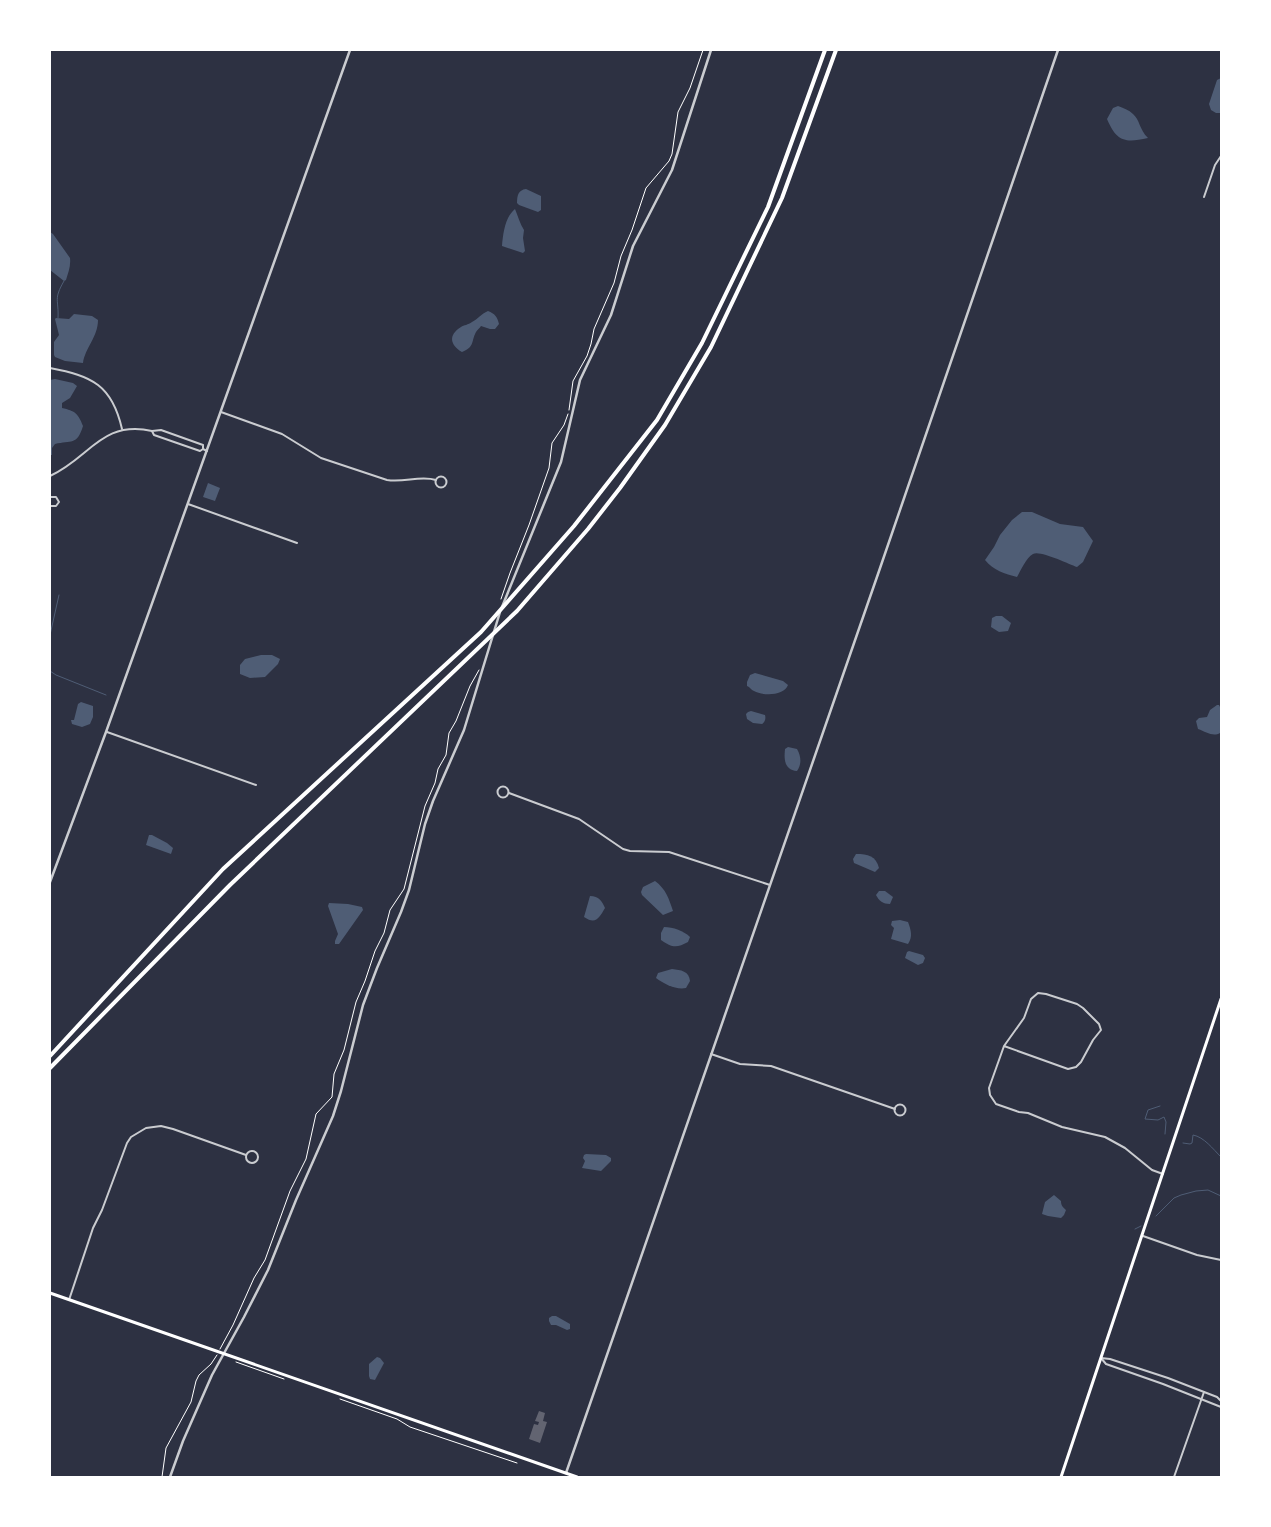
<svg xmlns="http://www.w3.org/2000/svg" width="1271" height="1527" viewBox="0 0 1271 1527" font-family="Raleway,sans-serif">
<rect width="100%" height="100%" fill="#2d3142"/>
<g fill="#4f5d75">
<polygon points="1221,78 1221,113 1216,113 1211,110 1209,104 1217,80"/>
<path d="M1118,106C1123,108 1129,110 1133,114C1140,120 1139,129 1148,138C1125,143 1117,142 1107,119L1113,108Z"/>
<path d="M526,189L541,196V210L538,212L519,205L517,203C517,196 518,190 526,189Z"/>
<path d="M515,209C518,216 520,224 524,230L523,238L525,251L523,253L502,246C503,234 505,217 515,209Z"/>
<path d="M50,232L53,234L70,258C71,266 68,273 66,280L64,281L50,270Z"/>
<path d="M488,311C495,314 497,316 499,324L495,329H490L481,326C480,328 477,330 476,332C471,341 475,347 462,352C450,345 448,335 461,327C464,325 468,325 472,322C478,319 481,314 488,311Z"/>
<path d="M74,314L92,316L98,320C98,337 85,348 83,363L65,361L55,357L54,355V342L59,335L55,319L56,318L69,319Z"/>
<path d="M55,379L73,383L77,386L70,398L62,403V408C75,411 78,413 83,426C77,446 71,440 55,444L52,448V455H50V380Z"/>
<polygon points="208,483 220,488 215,501 203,497"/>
<path d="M1022,512H1032L1060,524L1083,527L1093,541L1083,562L1077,567C1068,564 1040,550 1033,554C1026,558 1021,570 1017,577C1005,574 993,570 985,560L994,547L1000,535L1012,520Z"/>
<polygon points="996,616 1002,616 1011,623 1008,631 999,632 991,627 992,618"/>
<polygon points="261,655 272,655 280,659 278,664 265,677 250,678 240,674 240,665 245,659"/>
<path d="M755,673L783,681L788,685C784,696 763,696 754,691C751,690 750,687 747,686V682L750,675Z"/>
<polygon points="81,702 93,706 93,717 90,724 82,727 72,724 71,720 74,720 78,704"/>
<path d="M1217,705H1219L1221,709L1220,733C1213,737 1206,732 1198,729L1196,721L1199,718L1207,717L1210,710Z"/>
<path d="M751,711L765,715C766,719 765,722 762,724L753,723L747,719L746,714L748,712Z"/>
<path d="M788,747L797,749C801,756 802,764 797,771C784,770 784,759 785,749Z"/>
<polygon points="149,835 152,835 167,843 173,848 171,854 146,845"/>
<path d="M856,854C868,854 876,856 879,868L875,872L854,863L853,859Z"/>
<path d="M655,881C666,889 669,899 673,911L663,915L642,895L641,892L643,887Z"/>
<path d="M879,891H885L893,897L890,904C883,904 879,901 876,895Z"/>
<path d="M590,896C599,896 602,901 605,908C599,918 596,925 584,917Z"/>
<polygon points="329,903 348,904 362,907 363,910 339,944 335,944 335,941 338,934 328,906"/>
<path d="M900,920L908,922C911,930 913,937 908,944L891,939L894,928L891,925L892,921Z"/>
<path d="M664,927C673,927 684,931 690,937L688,942C677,948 672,948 661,940V933Z"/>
<polygon points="909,951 923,955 925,958 923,963 918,965 905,958 907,952"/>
<path d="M672,969C681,970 689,971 690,981L686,988C676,990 664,984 656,978L658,973Z"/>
<polygon points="586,1154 606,1155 611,1158 611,1161 601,1171 582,1168 585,1161 583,1158 584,1155"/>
<path d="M1054,1195L1061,1201C1061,1206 1063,1207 1066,1210L1064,1215L1061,1218L1048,1216L1042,1214L1045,1202Z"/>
<polygon points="552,1316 556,1316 570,1324 570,1329 567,1330 556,1325 551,1325 549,1321 549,1318"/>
<polygon points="377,1357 380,1358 384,1363 375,1380 370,1379 369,1376 369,1364"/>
</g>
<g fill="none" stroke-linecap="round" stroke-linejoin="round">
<g stroke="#4f5d75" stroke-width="1">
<path d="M58,318C59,299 53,300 64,281"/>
<polyline points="50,635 59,595"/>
<polyline points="50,671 56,675 106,695"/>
<polyline points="1160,1106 1148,1110 1145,1119 1158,1120 1164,1117 1166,1122 1165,1134"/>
<path d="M1183,1143L1190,1144L1192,1143L1193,1135C1204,1137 1213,1149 1221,1157"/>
<polyline points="1156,1216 1174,1198 1181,1195 1196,1191 1208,1190 1221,1196"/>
<polyline points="1135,1229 1141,1226"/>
</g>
</g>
<polygon fill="#626471" points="539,1411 545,1413 543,1421 547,1422 540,1443 529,1439 534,1424 538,1425 539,1422 535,1421"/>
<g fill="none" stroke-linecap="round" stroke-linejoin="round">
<g stroke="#fff" stroke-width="1">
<polyline points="569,410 573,381 587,356 591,344 594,329 614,283 621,256 632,230 646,188 669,161 672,154 678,112 690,88 703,50"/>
<polyline points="501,599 510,573 529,525 549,468 552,443 564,425 568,414"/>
<polyline points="220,1349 233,1325 254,1278 265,1260 290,1191 306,1159 316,1114 332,1097 334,1074 344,1050 356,1002 365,981 375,951 384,933 390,910 404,889 425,806 435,783 438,769 446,755 449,733 456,721 470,686 479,670"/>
<polyline points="236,1362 284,1379"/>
<polyline points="340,1399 397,1419 410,1427 517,1463"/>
<polyline points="162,1477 166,1448 191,1402 196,1381 199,1375 211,1364 217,1355"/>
</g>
<g stroke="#caccd0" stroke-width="2">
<polyline points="1204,197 1215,165 1221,156"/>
<path d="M50,368C92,376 112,385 122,429"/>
<path d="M221,412L282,434L321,458L387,480C404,483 420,475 436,480"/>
<polyline points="203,449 200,451 154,435 152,431 161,430 203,445 203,449 207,451"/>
<path d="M50,476C90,458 101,420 152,431"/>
<circle cx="441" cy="482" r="5.5"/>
<polyline points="50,497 56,497 59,502 56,506 50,506"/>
<polyline points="188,504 297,543"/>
<polyline points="107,732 256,785"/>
<circle cx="503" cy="792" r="5.5"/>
<polyline points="509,793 579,819 623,849 630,851 669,852 770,885"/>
<polyline points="1004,1046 1024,1018 1031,999 1038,993 1046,994 1077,1004 1083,1008 1099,1024 1101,1030 1093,1040 1081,1062 1076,1067 1068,1069 1004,1046 989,1088 990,1095 996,1104 1019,1112 1028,1113 1062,1127 1105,1137 1125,1148 1152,1170 1163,1174"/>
<polyline points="711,1054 740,1064 771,1066 895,1109"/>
<circle cx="900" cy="1110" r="5.5"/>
<circle cx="252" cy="1157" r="6"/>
<polyline points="1143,1236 1197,1255 1221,1260"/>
<polyline points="69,1300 93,1228 102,1210 127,1143 131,1137 146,1128 161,1126 173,1129 246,1155"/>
<polyline points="1101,1358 1106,1364 1163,1384 1221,1407"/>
<polyline points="1101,1358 1110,1359 1168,1378 1217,1397 1221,1401"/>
<polyline points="1174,1477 1204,1392"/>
</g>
<g stroke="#caccd0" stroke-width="2.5">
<polyline points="502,607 561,462 580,380 611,315 633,246 672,170 711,50"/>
<polyline points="50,882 106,732 350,50"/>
<polyline points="566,1473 878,574 1058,50"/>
<polyline points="170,1477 183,1441 212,1375 244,1317 268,1270 296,1200 333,1116 341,1091 363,1005 377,968 401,912 409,890 425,824 433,801 464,730 500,612"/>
</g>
<g stroke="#fff" stroke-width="3">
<polyline points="50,1293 577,1477"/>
<polyline points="1061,1477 1221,999"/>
</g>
<g stroke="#fff" stroke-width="4">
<polyline points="50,1056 223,869 481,632 574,526 657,420 702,343 768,207 825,50"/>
<polyline points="50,1068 230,885 517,611 588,529 620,488 665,425 711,347 782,198 836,50"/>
</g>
</g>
<rect width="1271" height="1527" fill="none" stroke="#ffffff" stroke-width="102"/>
</svg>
